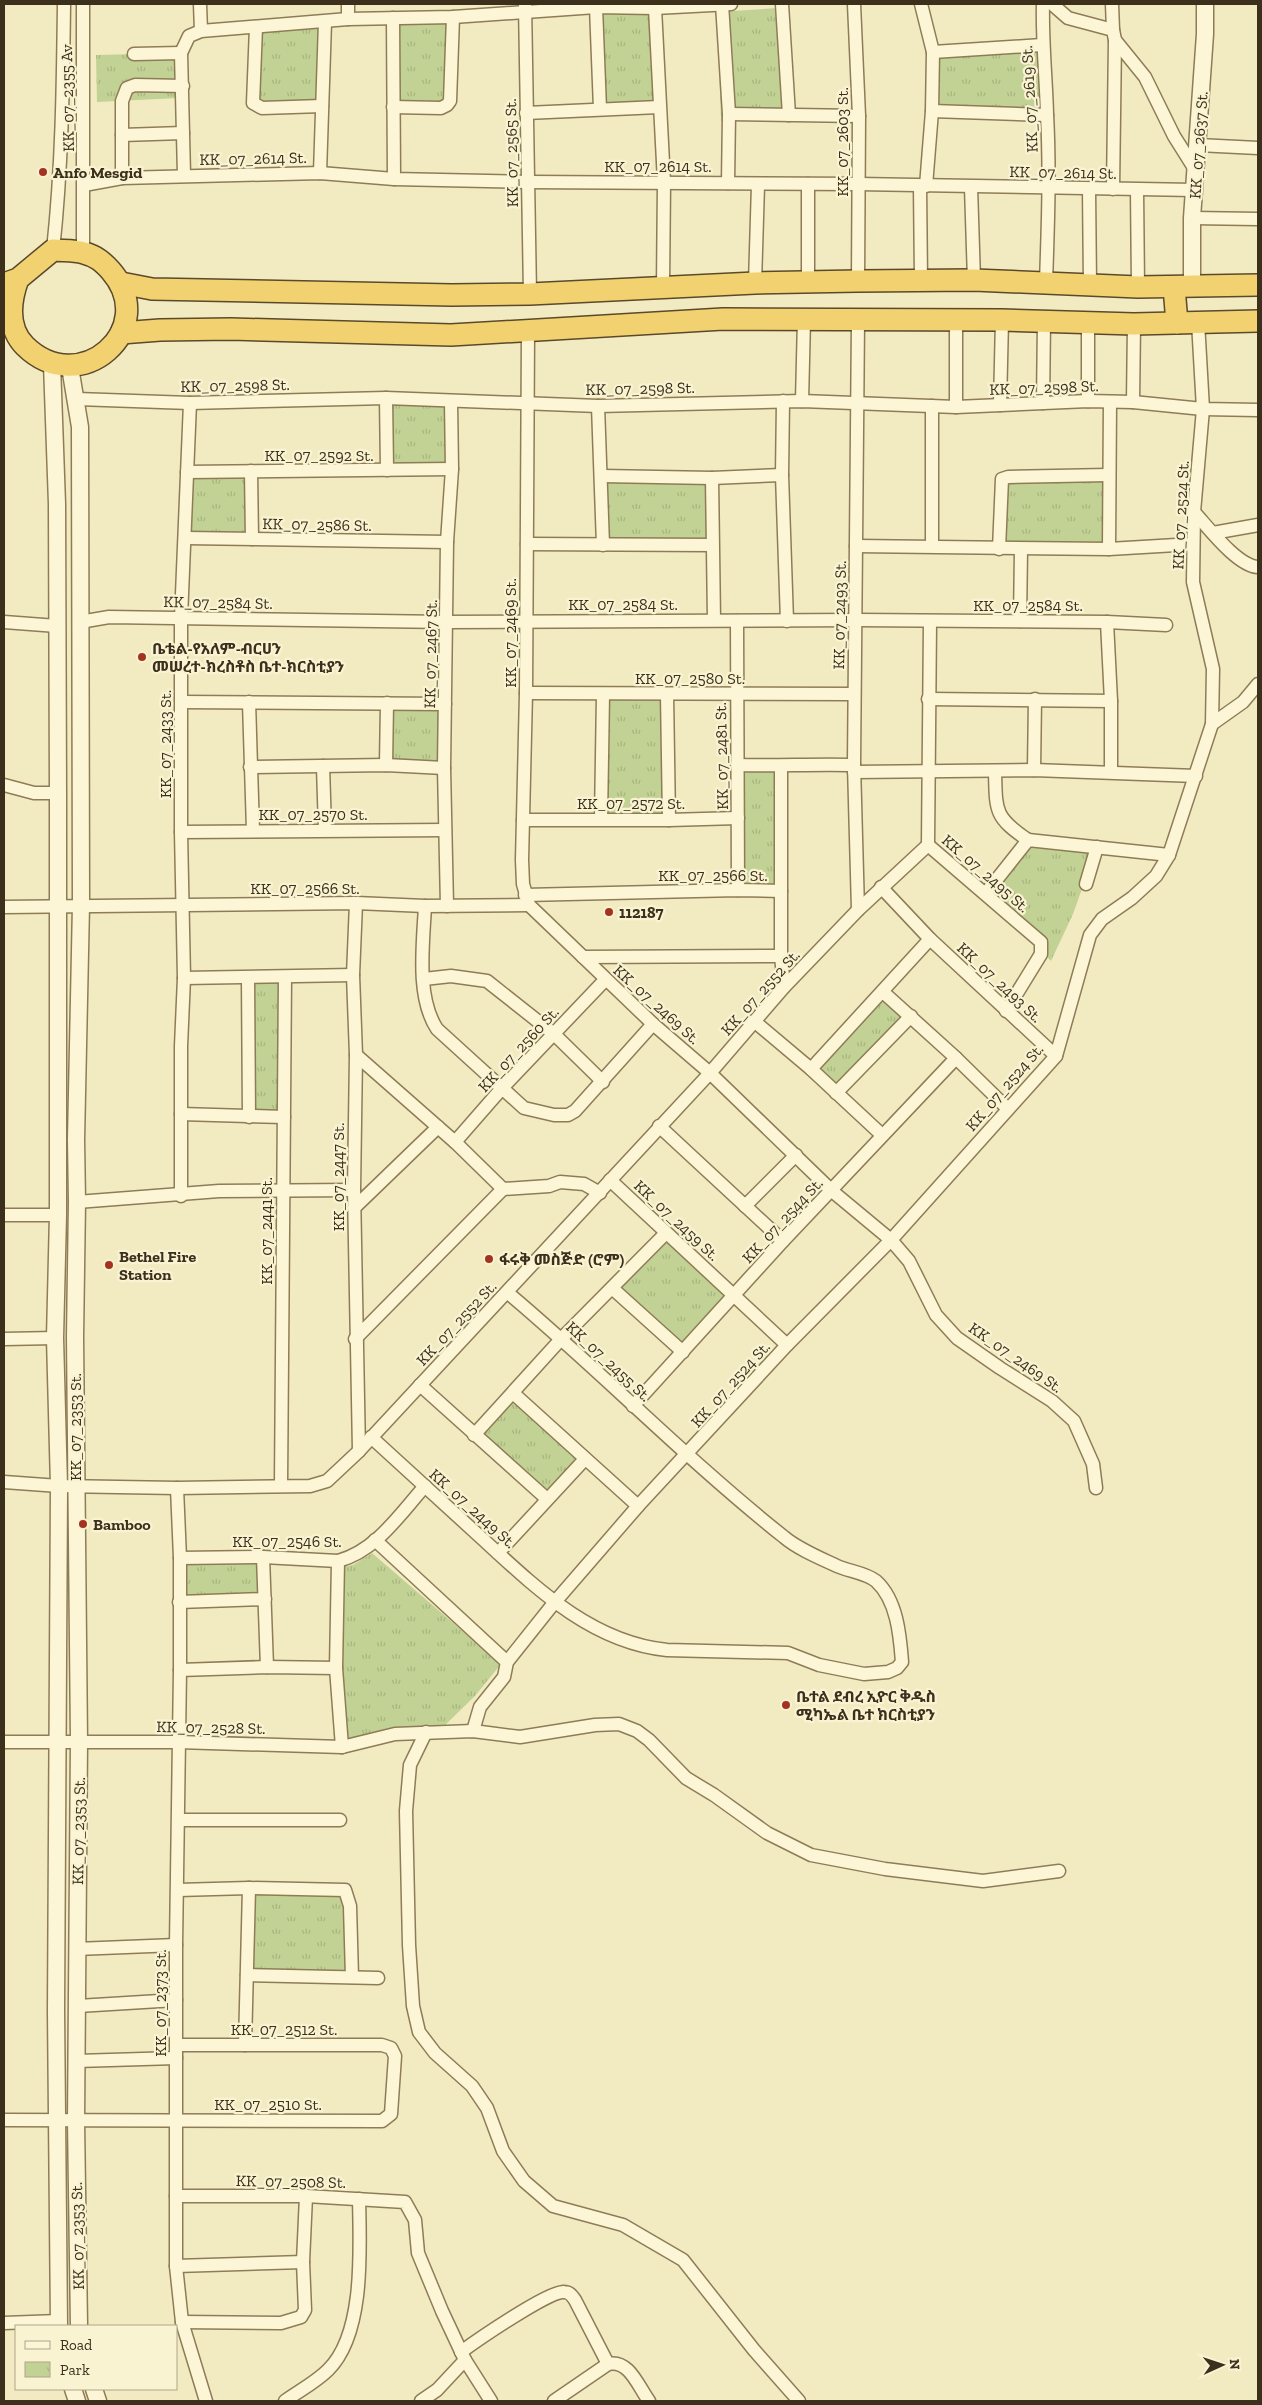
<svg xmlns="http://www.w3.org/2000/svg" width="1262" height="2405" viewBox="0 0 1262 2405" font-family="'Zilla Slab','Noto Sans Ethiopic',serif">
<defs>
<pattern id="park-tufts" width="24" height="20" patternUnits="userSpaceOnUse" patternTransform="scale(1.25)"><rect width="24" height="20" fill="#c2d294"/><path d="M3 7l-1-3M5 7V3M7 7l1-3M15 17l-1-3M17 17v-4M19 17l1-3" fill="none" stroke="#a8b57f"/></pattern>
</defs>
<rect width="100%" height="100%" fill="#f2ebc2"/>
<g fill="url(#park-tufts)">
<polygon points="658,6 659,107 600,109 594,7"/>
<polygon points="779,8 784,121 721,121 717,12"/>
<polygon points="453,17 447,105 393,107 393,18"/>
<polygon points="325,22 322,106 253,103 256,27"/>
<polygon points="1042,45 1047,115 932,111 933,52"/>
<polygon points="178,53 179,98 97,102 96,55"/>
<polygon points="388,398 451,400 452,469 387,470"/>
<polygon points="251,471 252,539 186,538 187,472"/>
<polygon points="1108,475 1109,549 999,549 1008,477"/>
<polygon points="602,476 712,478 712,545 603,545"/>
<polygon points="603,694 667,694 669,820 601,819"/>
<polygon points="387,703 445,704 444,768 386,765"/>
<polygon points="737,765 781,767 781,891 738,890"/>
<polygon points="1028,840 1097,847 1073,914 1051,961 986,893"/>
<polygon points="285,977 284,1117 249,1117 248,978"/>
<polygon points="883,992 911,1016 836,1093 811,1069"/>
<polygon points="666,1233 734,1296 683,1352 612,1288"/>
<polygon points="513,1393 585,1459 547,1499 474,1435"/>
<polygon points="372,1553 501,1664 475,1696 440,1730 336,1751 332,1568 353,1565"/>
<polygon points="263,1557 265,1599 179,1602 180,1558"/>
<polygon points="249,1888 345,1890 352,1977 247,1975"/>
</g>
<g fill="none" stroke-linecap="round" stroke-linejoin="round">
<defs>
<g id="minor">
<polyline points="83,4 83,252"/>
<polyline points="200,4 201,31"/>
<polyline points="348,4 348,19"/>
<polyline points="525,4 530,294"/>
<polyline points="722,4 729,114 728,183"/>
<polyline points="782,4 789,115"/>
<polyline points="854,4 859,116 858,281"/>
<polyline points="921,4 933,52 932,111 926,186"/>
<path d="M1043,4C1042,41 1046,77 1047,114C1050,170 1048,226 1046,282"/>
<polyline points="1052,4 1068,18 1113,30 1115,40 1113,189"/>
<polyline points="1112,4 1113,30"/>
<polyline points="596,7 600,109"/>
<polyline points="655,8 664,182 663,287"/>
<polyline points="393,18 394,179"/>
<polyline points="256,27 253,103 262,108 322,106"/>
<polyline points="1115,40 1145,77 1174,136 1196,171"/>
<polyline points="933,52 1042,45"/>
<polyline points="134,54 181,53"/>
<polyline points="393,107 441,108 447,105 450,101 453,17"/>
<polyline points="932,111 1047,115"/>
<polyline points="526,113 659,107"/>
<polyline points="729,114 859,116"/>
<polyline points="122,135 183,133"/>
<polyline points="1198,145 1258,148"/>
<polyline points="320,173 325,22"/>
<polyline points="184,175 181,53 189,36 201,31 348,19 453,17 596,7 655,8 731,4"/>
<polyline points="122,178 122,101 127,88 135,85 183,86"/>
<polyline points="808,184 808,283"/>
<polyline points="84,185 122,178 320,173 394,179 529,182 858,184 1194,190"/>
<polyline points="920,186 921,281"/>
<polyline points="971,187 974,280"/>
<polyline points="1089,189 1090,285"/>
<polyline points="1137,190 1138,287"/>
<polyline points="1192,218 1258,219"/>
<path d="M53,250C62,168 63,86 64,4"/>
<polyline points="755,283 758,185"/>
<polyline points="528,332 526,693 522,860 523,884 529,905 653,1024 710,1073 832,1191 891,1240 909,1261 936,1315 957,1338 1000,1368 1052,1401 1074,1421 1093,1464 1096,1488"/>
<polyline points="386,398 387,470"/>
<polyline points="77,399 190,403 386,398 598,406 802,401 956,407 1088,401 1133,402 1203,409 1258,410"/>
<polyline points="783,401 782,475 787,621"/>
<polyline points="802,401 804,319"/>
<polyline points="1088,401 1088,322"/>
<polyline points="1133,402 1134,324"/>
<polyline points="1043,403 1044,321"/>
<polyline points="1000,405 1002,320"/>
<polyline points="598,406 603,545"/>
<polyline points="956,407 956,321"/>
<polyline points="251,471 252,539"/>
<polyline points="187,472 452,469"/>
<polyline points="602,476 712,478 782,475"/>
<polyline points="712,478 714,620"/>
<path d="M1194,512C1208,527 1237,566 1258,567"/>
<polyline points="1213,533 1258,525"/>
<polyline points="186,538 447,542"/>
<polyline points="527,544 712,545"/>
<polyline points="856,546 1109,549 1193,544"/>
<polyline points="932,546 932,406"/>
<polyline points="999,549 1002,479 1008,477 1108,475"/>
<polyline points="1109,549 1110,402"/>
<polyline points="737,621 738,890"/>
<polyline points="1020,621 1021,549"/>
<polyline points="4,622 57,626"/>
<polyline points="80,622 109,617 446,622 857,620 1107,622 1166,625"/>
<polyline points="1107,622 1111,701 1111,771"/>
<polyline points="526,693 854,694"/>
<polyline points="667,694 669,820"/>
<polyline points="928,699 1111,701"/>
<polyline points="182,702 445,704"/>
<polyline points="249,702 253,830"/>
<polyline points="1212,724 1243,702 1258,684"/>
<polyline points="386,765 387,703"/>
<path d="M737,765C776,766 815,764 854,765"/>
<polyline points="323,766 325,830"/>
<polyline points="250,767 386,765 444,768"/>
<polyline points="781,767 781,956 784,987"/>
<polyline points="1034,770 1035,699"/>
<path d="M995,771C996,811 994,817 1028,840"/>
<polyline points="854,772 1034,770 1196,776"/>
<polyline points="4,785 34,793 58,793"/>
<polyline points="601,819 603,694"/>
<polyline points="523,820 669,820 738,818"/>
<polyline points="181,832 445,830"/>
<polyline points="928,845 1041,942 1041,954 1006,1011"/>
<polyline points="928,845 930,622"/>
<polyline points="1086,884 1097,847"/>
<polyline points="881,887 930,939 1056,1056"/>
<polyline points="986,893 1028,840 1169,855"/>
<polyline points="525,895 738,890 781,891"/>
<polyline points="356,903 353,975 356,1055 354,1190 359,1451"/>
<path d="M425,906C423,945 416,997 437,1029L524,1108L554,1115H568L575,1111L653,1024"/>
<polyline points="447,906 444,768 447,542 452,469 451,401"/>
<polyline points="4,907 356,903 425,906 529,905"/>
<polyline points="858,910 854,765 858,320"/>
<polyline points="583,957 781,956"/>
<polyline points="184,978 353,975"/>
<polyline points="248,978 249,1117"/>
<polyline points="424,979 451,976 487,981 554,1034 603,1082"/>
<polyline points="883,992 956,1058 1008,1109"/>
<polyline points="754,1021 811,1069 882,1135"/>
<polyline points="356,1055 455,1142 503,1189"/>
<polyline points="811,1069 930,939"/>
<polyline points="836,1093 911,1016"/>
<polyline points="181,1114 284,1117"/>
<polyline points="659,1126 783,1241"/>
<polyline points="455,1142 503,1087 605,980"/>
<polyline points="610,1180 787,1345"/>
<polyline points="503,1189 549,1186 560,1182 584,1184 600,1193"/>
<polyline points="181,1196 181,1046 184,978 181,832 181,618 190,403"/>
<polyline points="77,1202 219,1191 354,1190"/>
<polyline points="745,1206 796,1155"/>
<polyline points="354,1208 438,1127"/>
<polyline points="4,1215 58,1215"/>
<polyline points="612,1288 683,1352"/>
<polyline points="4,1339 55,1338"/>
<polyline points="355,1339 503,1189"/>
<polyline points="420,1385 547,1499"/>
<polyline points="513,1393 638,1506"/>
<polyline points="633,1406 783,1241 956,1058"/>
<polyline points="474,1435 562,1338 666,1233"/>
<path d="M371,1437C406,1469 440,1500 475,1532C531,1583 588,1642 667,1650L788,1653L819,1665L864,1674L888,1672L897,1668L902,1662C900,1635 897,1600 876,1581C866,1573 848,1571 837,1566C820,1558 798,1549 784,1537C687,1460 602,1372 508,1293"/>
<polyline points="4,1482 59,1486 177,1488 310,1486 327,1481 359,1451 710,1073 784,987 858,910 928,845"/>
<polyline points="281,1485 285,977"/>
<polyline points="177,1488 180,1558 180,1670 176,1945 176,2266 182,2322 206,2401"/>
<polyline points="375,1540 507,1662"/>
<polyline points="498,1553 585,1459"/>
<polyline points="263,1557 267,1667"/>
<path d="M180,1558L263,1557L338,1561C376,1551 400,1514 425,1486"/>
<polyline points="338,1561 336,1668 342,1747"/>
<polyline points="179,1602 265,1599"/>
<polyline points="180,1670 267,1667 336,1668"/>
<polyline points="473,1731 480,1707 504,1677 507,1662 554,1603 638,1506 787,1345 891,1240 1056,1056 1090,935 1102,919 1132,898 1156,876 1169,855 1212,724 1213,669 1193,582 1194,512 1203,409 1198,322"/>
<polyline points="426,1732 410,1765 406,1811 409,1945 413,2006 419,2032 435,2053 472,2086 487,2108 503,2151 524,2181 553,2206 623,2225 683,2260 754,2350 799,2401"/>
<polyline points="4,1742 178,1742 342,1747 395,1734 473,1731 520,1737 595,1725 619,1724 637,1731 649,1740 686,1778 714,1795 767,1833 811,1855 885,1869 983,1881 1059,1871"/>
<polyline points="179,1820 340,1820"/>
<polyline points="178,1890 249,1888 345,1890 350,1906 352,1977"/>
<polyline points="76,1949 176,1945"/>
<polyline points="247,1975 378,1978"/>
<polyline points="78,2006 176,2000"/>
<polyline points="245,2045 249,1888"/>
<polyline points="77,2061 176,2058"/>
<polyline points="4,2120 382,2121 391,2114 395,2056 391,2048 382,2045 176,2045"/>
<polyline points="176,2196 306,2196 405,2202 415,2220 418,2253 442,2311 465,2360 491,2401"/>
<polyline points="176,2266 303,2262"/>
<polyline points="182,2322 281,2323 301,2317 305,2310 303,2262 306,2196"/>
<polyline points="4,2323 59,2321"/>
<path d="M461,2352C476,2341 550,2290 564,2292C570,2292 572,2296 575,2300L608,2364"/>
<path d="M285,2401C299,2391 316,2382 328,2370C365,2334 360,2248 359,2199"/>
<polyline points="421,2401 437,2390 465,2360"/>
<path d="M554,2401L608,2364C629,2359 638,2386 649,2401"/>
</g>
<g id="tertiary">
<polyline points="1192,286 1192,218 1205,34 1205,4"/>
<polyline points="52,364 57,504 58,793 58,1215 55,1338 59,1486 56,2011 59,2326"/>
<polyline points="70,367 80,427 81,905 76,1140 77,1202 75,1337 79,1742 76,2121 79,2326"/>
<polyline points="73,2389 77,2401"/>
<polyline points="94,2389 98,2401"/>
</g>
<g id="trunk">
<polyline points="121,283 152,289 452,295 530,294 755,283 858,281 974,280 1138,287 1258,285"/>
<path d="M4,284L18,279L53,250C63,251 74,250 84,253C96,256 103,262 111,271C161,329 80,400 25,346C7,328 10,301 18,279"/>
<polyline points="1174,287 1177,323"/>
<polyline points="121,333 160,330 231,329 451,335 723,319 1002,320 1134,324 1258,321"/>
</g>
</defs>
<use href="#minor" stroke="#8e7c57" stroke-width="15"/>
<use href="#tertiary" stroke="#8e7c57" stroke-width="19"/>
<use href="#trunk" stroke="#5b492b" stroke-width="24"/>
<use href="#minor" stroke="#fcf6d6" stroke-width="12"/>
<use href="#tertiary" stroke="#fcf6d6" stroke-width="16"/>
<use href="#trunk" stroke="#f2d170" stroke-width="21"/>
</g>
<g fill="#a33221" stroke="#f9f3d2" stroke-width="2">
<circle cx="43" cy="172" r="5"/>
<circle cx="142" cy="657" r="5"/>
<circle cx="609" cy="912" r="5"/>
<circle cx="489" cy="1259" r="5"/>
<circle cx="109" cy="1265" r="5"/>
<circle cx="83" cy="1524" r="5"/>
<circle cx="786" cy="1705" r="5"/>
</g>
<g text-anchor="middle" stroke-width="4.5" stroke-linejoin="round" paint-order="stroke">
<g font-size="16" fill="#3c301d" stroke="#f9f3d2">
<text transform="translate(67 98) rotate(-91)" y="6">KK_07_2355 Av</text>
<text transform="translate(1029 99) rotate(-93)" y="6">KK_07_2619 St.</text>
<text transform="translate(842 142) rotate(-90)" y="6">KK_07_2603 St.</text>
<text transform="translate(1198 145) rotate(-86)" y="6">KK_07_2637 St.</text>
<text transform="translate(511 153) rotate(-91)" y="6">KK_07_2565 St.</text>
<text transform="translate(253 158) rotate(-1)" y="6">KK_07_2614 St.</text>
<text x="658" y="172">KK_07_2614 St.</text>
<text transform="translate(1063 172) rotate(1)" y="6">KK_07_2614 St.</text>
<text transform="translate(235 385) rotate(-1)" y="6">KK_07_2598 St.</text>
<text transform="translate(1044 387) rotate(-2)" y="6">KK_07_2598 St.</text>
<text transform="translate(640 388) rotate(-1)" y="6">KK_07_2598 St.</text>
<text x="319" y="461">KK_07_2592 St.</text>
<text transform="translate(1180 515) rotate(-87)" y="6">KK_07_2524 St.</text>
<text transform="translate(317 524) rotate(1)" y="6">KK_07_2586 St.</text>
<text transform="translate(218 602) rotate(1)" y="6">KK_07_2584 St.</text>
<text x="623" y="610">KK_07_2584 St.</text>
<text x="1028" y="611">KK_07_2584 St.</text>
<text transform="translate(839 615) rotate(-89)" y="6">KK_07_2493 St.</text>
<text transform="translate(510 633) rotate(-90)" y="6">KK_07_2469 St.</text>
<text transform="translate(430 654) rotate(-89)" y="6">KK_07_2467 St.</text>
<text x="690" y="684">KK_07_2580 St.</text>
<text transform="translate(165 744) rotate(-90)" y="6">KK_07_2433 St.</text>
<text transform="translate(721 756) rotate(-91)" y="6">KK_07_2481 St.</text>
<text x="631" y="809">KK_07_2572 St.</text>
<text x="313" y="820">KK_07_2570 St.</text>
<text transform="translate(986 873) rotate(41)" y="6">KK_07_2495 St.</text>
<text x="713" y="881">KK_07_2566 St.</text>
<text x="305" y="894">KK_07_2566 St.</text>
<text transform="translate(1000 982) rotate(43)" y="6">KK_07_2493 St.</text>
<text transform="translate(760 992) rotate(-48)" y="6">KK_07_2552 St.</text>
<text transform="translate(657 1004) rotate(42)" y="6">KK_07_2469 St.</text>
<text transform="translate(518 1049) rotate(-47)" y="6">KK_07_2560 St.</text>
<text transform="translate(1004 1087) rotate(-49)" y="6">KK_07_2524 St.</text>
<text transform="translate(338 1177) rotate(-90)" y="6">KK_07_2447 St.</text>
<text transform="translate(677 1220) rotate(43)" y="6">KK_07_2459 St.</text>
<text transform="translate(782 1220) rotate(-47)" y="6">KK_07_2544 St.</text>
<text transform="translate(266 1231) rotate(-90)" y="6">KK_07_2441 St.</text>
<text transform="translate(456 1323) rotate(-47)" y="6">KK_07_2552 St.</text>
<text transform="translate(1016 1357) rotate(35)" y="6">KK_07_2469 St.</text>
<text transform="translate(609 1361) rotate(43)" y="6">KK_07_2455 St.</text>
<text transform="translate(730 1384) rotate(-48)" y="6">KK_07_2524 St.</text>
<text transform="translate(75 1427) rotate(-90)" y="6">KK_07_2353 St.</text>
<text transform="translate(473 1508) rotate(42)" y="6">KK_07_2449 St.</text>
<text x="287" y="1547">KK_07_2546 St.</text>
<text transform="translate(211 1727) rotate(1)" y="6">KK_07_2528 St.</text>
<text transform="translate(78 1831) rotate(-89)" y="6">KK_07_2353 St.</text>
<text transform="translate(160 2003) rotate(-90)" y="6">KK_07_2373 St.</text>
<text x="284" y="2035">KK_07_2512 St.</text>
<text x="268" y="2110">KK_07_2510 St.</text>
<text transform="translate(291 2181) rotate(1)" y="6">KK_07_2508 St.</text>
<text transform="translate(77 2236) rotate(-91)" y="6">KK_07_2353 St.</text>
</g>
<g font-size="16" font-weight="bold" fill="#3c301d" stroke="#f9f3d2" text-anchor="start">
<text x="53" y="178">Anfo Mesgid</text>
<text x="152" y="654">ቤቴል-የአለም-ብርሀን<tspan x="152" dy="18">መሠረተ-ክረስቶስ ቤተ-ክርስቲያን</tspan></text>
<text x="619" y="918">112187</text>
<text x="119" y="1262">Bethel Fire<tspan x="119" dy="18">Station</tspan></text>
<text x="499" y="1265">ፋሩቅ መስጅድ (ሮም)</text>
<text x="93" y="1530">Bamboo</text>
<text x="796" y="1702">ቤተል ደብረ ኢዮር ቅዱስ<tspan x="796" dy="18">ሚካኤል ቤተ ክርስቲያን</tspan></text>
</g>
</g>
<rect width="1262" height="2405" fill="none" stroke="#3c301d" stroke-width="10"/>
<rect x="15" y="2325" width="162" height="65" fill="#f9f3d2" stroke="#ada58a"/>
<rect x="25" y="2341" width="25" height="8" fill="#fcf6d6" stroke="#ada58a"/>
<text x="60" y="2350" font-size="15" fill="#3c301d">Road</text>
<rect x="25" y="2362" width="25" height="15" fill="url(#park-tufts)" stroke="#ada58a"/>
<text x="60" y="2375" font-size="15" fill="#3c301d">Park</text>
<g transform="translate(1222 2365) rotate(87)" stroke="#f9f3d2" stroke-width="4" paint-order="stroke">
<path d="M0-4L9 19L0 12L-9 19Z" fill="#3c301d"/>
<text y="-8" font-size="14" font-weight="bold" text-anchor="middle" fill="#3c301d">N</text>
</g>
</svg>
